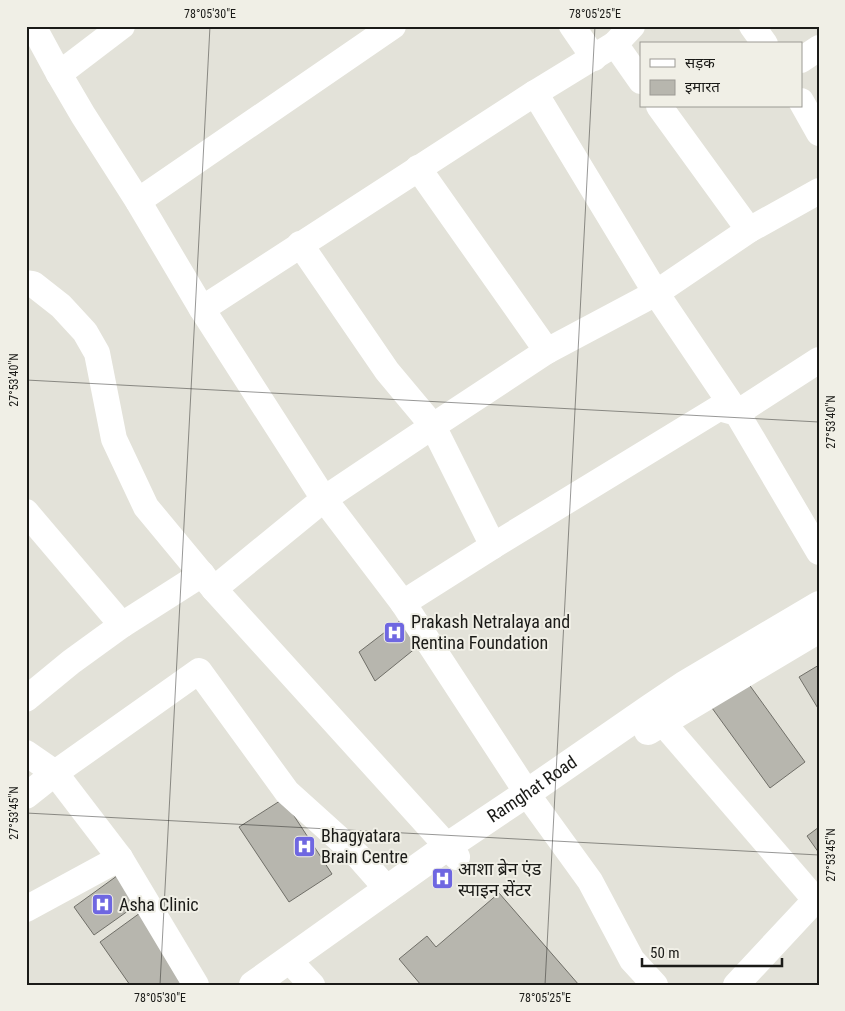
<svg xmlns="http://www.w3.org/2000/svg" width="845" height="1011" viewBox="0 0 845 1011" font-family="'Roboto Condensed','Noto Sans Devanagari',sans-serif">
<rect width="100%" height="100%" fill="#e3e2d9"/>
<g fill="#b7b6ae" stroke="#706f68">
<polygon points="406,616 422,643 375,681 359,652"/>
<polygon points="819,665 819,710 799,677"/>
<polygon points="748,683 805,762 770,788 712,708"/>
<polygon points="283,799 332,874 289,902 239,827"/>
<polygon points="819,827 819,853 807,836"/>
<polygon points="121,873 142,901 94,935 74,907"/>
<polygon points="499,893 579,985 421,985 399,959 427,936 436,947"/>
<polygon points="140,913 191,985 130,985 100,942"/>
</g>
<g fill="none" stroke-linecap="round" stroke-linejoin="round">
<g stroke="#fff" stroke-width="26">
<polyline points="33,26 59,74 122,26"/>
<polyline points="572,26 594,58"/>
<polyline points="752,26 765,44"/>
<polyline points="615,44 632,26"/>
<polyline points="801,60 819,48"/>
<polyline points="59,74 83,115 138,201 202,309 324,499 403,603 535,805 590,881 632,960 655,985"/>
<polyline points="535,93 615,44 641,81"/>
<polyline points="801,101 819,133"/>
<polyline points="659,106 749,230"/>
<polyline points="418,168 547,351"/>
<polyline points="138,201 393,26"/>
<polyline points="300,244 387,371 433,426 493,546 719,408 737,413 819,360"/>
<polyline points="26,283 33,284 61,306 85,332 97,353 114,439 146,507 214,589 457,857"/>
<polyline points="202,309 535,93 656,293 737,413 819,552"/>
<polyline points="26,512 122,625"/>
<polyline points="214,589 324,499 433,426 547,351 656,293 749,230 819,191"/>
<polyline points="403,603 493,546"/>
<polyline points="26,699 71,662 122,625 202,574"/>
<polyline points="650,708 819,904"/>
<polyline points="26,753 55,773 120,858 196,985"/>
<polyline points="26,796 55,773 199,671 287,792 358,856 388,890"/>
<polyline points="26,909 120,858"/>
<polyline points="298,970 312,985"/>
<polyline points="736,985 819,896"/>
</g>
<g stroke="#fff" stroke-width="28">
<polyline points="648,731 819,629"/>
<path id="s1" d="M253,985L448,846L527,793L650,708L684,685L819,605"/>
</g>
</g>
<path fill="none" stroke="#1b1b18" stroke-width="1" stroke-opacity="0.45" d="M26,380L819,422M26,813L819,855M160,985L210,26M545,985L595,26"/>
<defs>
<symbol id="hospital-square" viewBox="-11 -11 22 22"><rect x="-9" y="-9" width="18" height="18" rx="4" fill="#6f67e1" stroke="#f0efe6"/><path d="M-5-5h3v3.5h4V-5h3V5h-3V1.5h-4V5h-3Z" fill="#fff"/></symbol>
</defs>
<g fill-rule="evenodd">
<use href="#hospital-square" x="382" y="620" width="25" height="25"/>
<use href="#hospital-square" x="292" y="834" width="25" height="25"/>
<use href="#hospital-square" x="430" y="866" width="25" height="25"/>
<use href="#hospital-square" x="90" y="892" width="25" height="25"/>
</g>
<g text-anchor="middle" stroke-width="4" stroke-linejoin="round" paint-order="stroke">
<g font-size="18" fill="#1b1b18" stroke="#f0efe6" text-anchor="start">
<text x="411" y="628">Prakash Netralaya and<tspan x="411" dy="21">Rentina Foundation</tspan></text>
<text x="321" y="842">Bhagyatara<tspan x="321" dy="21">Brain Centre</tspan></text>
<text x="458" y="875">आशा ब्रेन एंड<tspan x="458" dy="21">स्पाइन सेंटर</tspan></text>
<text x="119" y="911">Asha Clinic</text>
</g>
<g font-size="18" fill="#1b1b18" stroke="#f0efe6">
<text dy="6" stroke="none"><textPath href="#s1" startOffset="341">Ramghat Road</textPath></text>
</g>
</g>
<rect width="845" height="1011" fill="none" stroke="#f0efe6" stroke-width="55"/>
<rect x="640" y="42" width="162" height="65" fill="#f0efe6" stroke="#9b9a94"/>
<rect x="650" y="59" width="25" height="8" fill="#ffffff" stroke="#9b9a94"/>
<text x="685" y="68" font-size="15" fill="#1b1b18">सड़क</text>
<rect x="650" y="80" width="25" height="15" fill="#b7b6ae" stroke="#9b9a94"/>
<text x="685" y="92" font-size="15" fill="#1b1b18">इमारत</text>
<path d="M642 958v8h140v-8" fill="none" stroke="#1b1b18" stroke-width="2.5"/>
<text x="650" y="958" font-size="15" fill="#1b1b18" stroke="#f0efe6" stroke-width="4" paint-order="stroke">50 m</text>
<rect x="28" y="28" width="790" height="956" fill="none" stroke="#1b1b18" stroke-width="2"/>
<g font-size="12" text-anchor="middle" fill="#1b1b18">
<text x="210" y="18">78°05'30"E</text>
<text x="595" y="18">78°05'25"E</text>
<text transform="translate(14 380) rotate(-90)" y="4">27°53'40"N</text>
<text transform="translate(831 422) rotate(-90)" y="4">27°53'40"N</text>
<text transform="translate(14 813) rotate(-90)" y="4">27°53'45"N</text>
<text transform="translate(831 855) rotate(-90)" y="4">27°53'45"N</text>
<text x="160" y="1002">78°05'30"E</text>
<text x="545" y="1002">78°05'25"E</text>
</g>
</svg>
